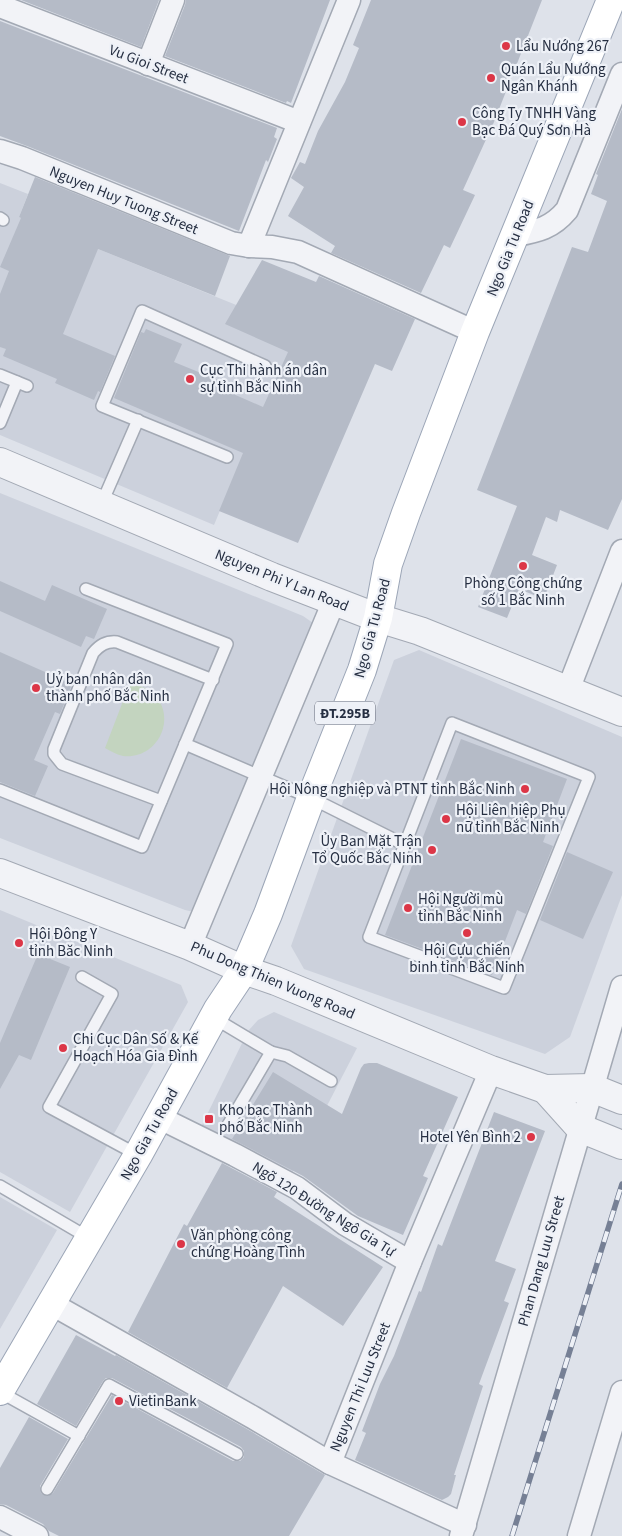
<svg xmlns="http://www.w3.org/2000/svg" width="622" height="1536" viewBox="0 0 622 1536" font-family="'Source Sans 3',sans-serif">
<rect width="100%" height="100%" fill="#dee2ea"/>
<g fill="#ccd1dc">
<polygon points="0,183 28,194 19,217 298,330 231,484 214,525 0,435"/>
<polygon points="0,493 303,616 316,625 194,912 185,910 0,838"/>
<polygon points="419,650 622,737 622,895 570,1037 545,1054 304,969 291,946 394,660"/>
<polygon points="0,910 181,985 188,1002 70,1212 0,1172"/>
<polygon points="274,1012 357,1048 289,1179 199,1131 248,1031 258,1020"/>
<polygon points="0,1197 57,1230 0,1329"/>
</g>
<path fill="#c3d4bf" d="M130,683C138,685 148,688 154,694C178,719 157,760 123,756C117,755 111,751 105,748Z"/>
<g fill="#b5bbc7">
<polygon points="21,0 159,0 141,47"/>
<polygon points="186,0 330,0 291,103 287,101 286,103 165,56 185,5"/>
<polygon points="371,0 542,0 494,122 463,190 475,195 450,248 444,245 421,293 331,253 335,246 288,216 304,187 291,178 300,162 305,164 318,131 345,82 359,48 353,45"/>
<polygon points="0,21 277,128 274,137 277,139 268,162 266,160 239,231 27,146 0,136"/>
<polygon points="622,109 622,499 608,530 560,510 557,522 546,517 532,555 557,565 544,599 519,589 507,618 478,607 517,506 477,490 572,247 588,252 607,201 591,194 598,175 596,174"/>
<polygon points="35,177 230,256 215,296 98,249 63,334 115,356 100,392 98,391 94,400 55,383 57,379 3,356 6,349 0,347 0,294 9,271 0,267 21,218 19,217"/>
<polygon points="262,260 316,282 319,276 415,319 392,371 375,364 298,543 219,511 243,453 114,398 141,332 144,333 146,329 182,344 174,362 218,380 215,386 263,407 288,352 225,324"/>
<polygon points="0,581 45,601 52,585 107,609 94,639 86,636 81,647 0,611"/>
<polygon points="0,652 72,684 60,714 55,712 34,760 48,766 35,796 0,782"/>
<polygon points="461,739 567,779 543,842 553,846 526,914 517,910 492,975 385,935"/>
<polygon points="567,852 613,872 583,939 540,920"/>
<polygon points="38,954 70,967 31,1060 19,1055 0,1089 0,1043"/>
<polygon points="369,1063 377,1063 458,1097 423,1176 428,1178 403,1235 358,1216 303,1176 232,1139 273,1072 342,1114 361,1068 364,1064"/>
<polygon points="494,1112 545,1131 495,1261 516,1269 504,1301 509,1303 479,1384 483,1386 454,1475 456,1475 451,1494 448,1497 442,1500 355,1460 366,1433 362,1431 380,1384 394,1356 419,1291 421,1292 438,1244 442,1246"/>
<polygon points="222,1163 277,1192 274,1197 383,1267 343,1326 283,1286 227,1388 128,1332 184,1224 187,1226"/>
<polygon points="76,1335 115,1356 116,1355 247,1429 325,1475 289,1536 59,1536 49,1531 43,1524 6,1505 0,1504 0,1468 29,1417 68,1439 40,1486 41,1493 47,1496 53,1493 112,1395 233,1461 240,1461 244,1457 244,1451 241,1447 112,1378 106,1378 103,1381 76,1426 37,1404"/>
</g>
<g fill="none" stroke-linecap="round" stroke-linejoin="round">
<defs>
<g id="service">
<polyline points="0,218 3,220"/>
<polyline points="0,375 27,386"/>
<polyline points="0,423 17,382"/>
<polyline points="227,457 102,406 142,311 265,366"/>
<polyline points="101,505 138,420"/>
<polygon points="452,723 589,777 504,988 369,937"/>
<polyline points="185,744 311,798 405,845"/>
<polyline points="0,790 142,847 227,644 86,589"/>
<path d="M161,801L62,764L54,754V749L93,653C100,645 106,641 117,642L213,680"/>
<polyline points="82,977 112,994 49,1107 138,1155"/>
<polyline points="214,1018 271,1052 228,1125"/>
<polyline points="271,1052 287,1056 331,1081"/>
<polyline points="0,1186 89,1238"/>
<polyline points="0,1392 79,1436"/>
<polyline points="47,1489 109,1385 237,1454"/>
</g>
<g id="minor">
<polyline points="349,0 249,246 272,247 298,252 475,332"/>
<polyline points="0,6 299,122"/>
<polyline points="148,64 173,0"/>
<polyline points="0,151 22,158 231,243 249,246"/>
<path d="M516,235C538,231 552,228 567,210L622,74"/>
<polyline points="568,690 622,551"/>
<polyline points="190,946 334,601"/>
<polyline points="158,1117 235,1155 297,1188 345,1224 410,1262"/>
<polyline points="50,1303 254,1418 330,1463 465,1525"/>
<polyline points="330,1463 410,1262 491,1070"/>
<polyline points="0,1517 37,1536"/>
<polyline points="461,1536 622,987"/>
<polyline points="579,1536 622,1392"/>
</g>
<g id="tertiary">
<polyline points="0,462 272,577 378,618 420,631 622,712"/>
<polyline points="0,873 190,946 244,970 276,981 491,1070 545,1089 592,1088 622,1100"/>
<polyline points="545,1089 580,1128 622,1145"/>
</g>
<polyline id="primary" points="0,1391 138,1155 218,1009 244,970 268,914 311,798 362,670 378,618 388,564 406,513 475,332 611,0"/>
</defs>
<use href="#service" stroke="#a3a9b4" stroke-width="14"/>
<use href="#minor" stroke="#a3a9b4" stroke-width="25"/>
<use href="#tertiary" stroke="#a3a9b4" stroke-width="30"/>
<use href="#primary" stroke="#9ca6b7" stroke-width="30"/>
<use href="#service" stroke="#f2f3f7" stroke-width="11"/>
<use href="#minor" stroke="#f2f3f7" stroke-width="22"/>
<use href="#tertiary" stroke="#f2f3f7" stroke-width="28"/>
<use href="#primary" stroke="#fff" stroke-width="28"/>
<defs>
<polyline id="rail" points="512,1536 622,1184"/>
</defs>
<use href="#rail" stroke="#768095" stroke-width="5.5"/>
<use href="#rail" stroke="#eef1f7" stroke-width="4" stroke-dasharray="11" stroke-linecap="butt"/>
</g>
<g fill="#dc3647" stroke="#eef1f7" stroke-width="2">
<circle cx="506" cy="46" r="5"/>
<circle cx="491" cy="78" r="5"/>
<circle cx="462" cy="122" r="5"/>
<circle cx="190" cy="379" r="5"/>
<circle cx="523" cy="566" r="5"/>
<circle cx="36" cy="688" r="5"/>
<circle cx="525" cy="789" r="5"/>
<circle cx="446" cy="819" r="5"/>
<circle cx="432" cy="850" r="5"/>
<circle cx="408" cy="908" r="5"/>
<circle cx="467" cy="933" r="5"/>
<circle cx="19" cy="943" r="5"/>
<circle cx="63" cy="1048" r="5"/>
<rect x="204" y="1114" width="10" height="10" rx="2.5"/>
<circle cx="531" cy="1137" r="5"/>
<circle cx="181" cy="1244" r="5"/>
<circle cx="119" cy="1401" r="5"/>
</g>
<g text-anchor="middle" stroke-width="4.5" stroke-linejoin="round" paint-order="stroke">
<rect fill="#eef1f7" stroke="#626978" stroke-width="1" x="315" y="701.5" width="60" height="23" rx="4"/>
<g font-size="14" font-weight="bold" fill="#262f42">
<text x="345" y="718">ĐT.295B</text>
</g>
<g font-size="15" fill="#262f42" stroke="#eef1f7" text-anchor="start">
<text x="516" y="51">Lẩu Nướng 267</text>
<text x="501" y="74">Quán Lẩu Nướng<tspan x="501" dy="17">Ngân Khánh</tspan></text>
<text x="472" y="118">Công Ty TNHH Vàng<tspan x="472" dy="17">Bạc Đá Quý Sơn Hà</tspan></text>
<text x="200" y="375">Cục Thi hành án dân<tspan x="200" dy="17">sự tỉnh Bắc Ninh</tspan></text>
<text x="523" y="588" text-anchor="middle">Phòng Công chứng<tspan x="523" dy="17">số 1 Bắc Ninh</tspan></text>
<text x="46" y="684">Uỷ ban nhân dân<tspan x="46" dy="17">thành phố Bắc Ninh</tspan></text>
<text x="515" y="794" text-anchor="end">Hội Nông nghiệp và PTNT tỉnh Bắc Ninh</text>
<text x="456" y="815">Hội Liên hiệp Phụ<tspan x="456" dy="17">nữ tỉnh Bắc Ninh</tspan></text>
<text x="422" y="846" text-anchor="end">Ủy Ban Mặt Trận<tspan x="422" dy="17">Tổ Quốc Bắc Ninh</tspan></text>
<text x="418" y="904">Hội Người mù<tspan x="418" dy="17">tỉnh Bắc Ninh</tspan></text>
<text x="29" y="939">Hội Đông Y<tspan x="29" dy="17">tỉnh Băc Ninh</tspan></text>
<text x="467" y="955" text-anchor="middle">Hội Cựu chiến<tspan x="467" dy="17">binh tỉnh Bắc Ninh</tspan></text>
<text x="73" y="1044">Chi Cục Dân Số &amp; Kế<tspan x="73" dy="17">Hoạch Hóa Gia Đình</tspan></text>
<text x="219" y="1115">Kho bạc Thành<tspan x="219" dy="17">phố Bắc Ninh</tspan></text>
<text x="521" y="1142" text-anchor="end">Hotel Yên Bình 2</text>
<text x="191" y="1240">Văn phòng công<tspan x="191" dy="17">chứng Hoàng Tình</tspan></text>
<text x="129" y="1406">VietinBank</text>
</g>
<g font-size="15" fill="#262f42" stroke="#eef1f7">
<text transform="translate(149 64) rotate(21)" y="5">Vu Gioi Street</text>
<text transform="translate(124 200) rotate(22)" y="5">Nguyen Huy Tuong Street</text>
<text transform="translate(510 248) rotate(-68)" y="5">Ngo Gia Tu Road</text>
<text transform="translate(282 580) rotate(22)" y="5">Nguyen Phi Y Lan Road</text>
<text transform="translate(372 628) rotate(-75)" y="5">Ngo Gia Tu Road</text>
<text transform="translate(273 980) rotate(23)" y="5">Phu Dong Thien Vuong Road</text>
<text transform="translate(149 1134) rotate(-61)" y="5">Ngo Gia Tu Road</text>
<text transform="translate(324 1209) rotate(32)" y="5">Ngõ 120 Đường Ngô Gia Tự</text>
<text transform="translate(541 1261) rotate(-74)" y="5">Phan Dang Luu Street</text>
<text transform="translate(360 1387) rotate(-68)" y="5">Nguyen Thi Luu Street</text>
</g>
</g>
</svg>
